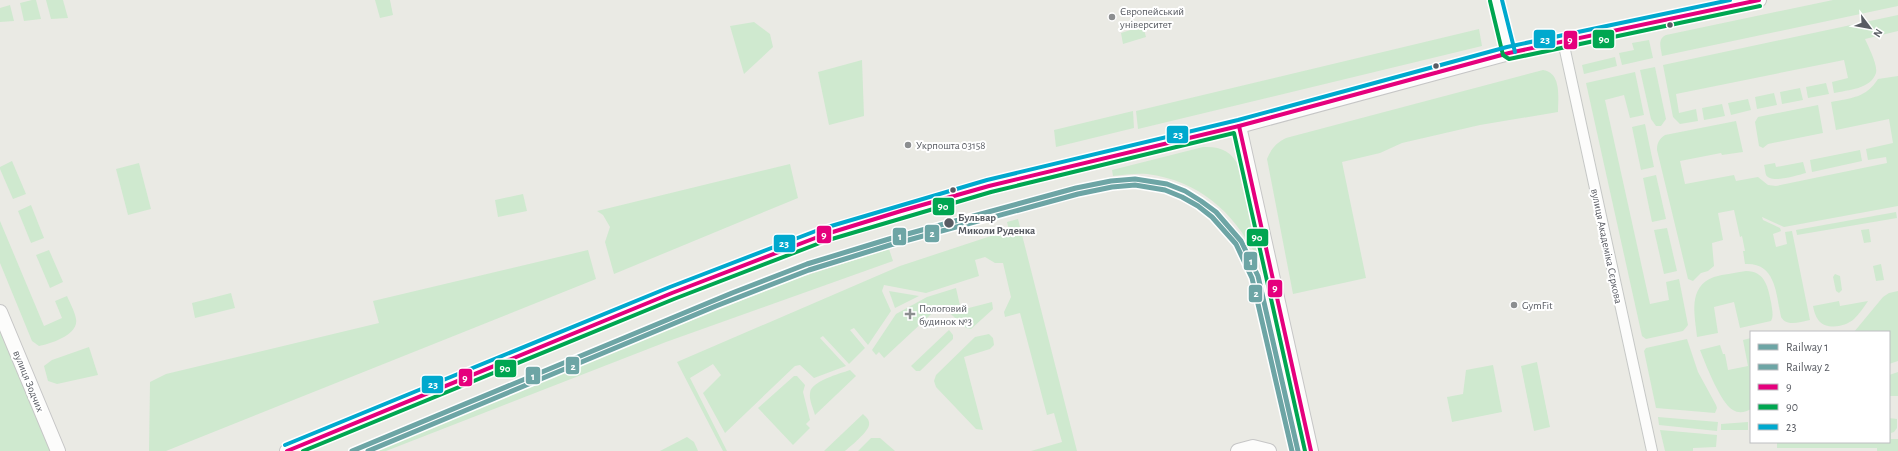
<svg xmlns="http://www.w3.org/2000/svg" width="1898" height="451" viewBox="0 0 1898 451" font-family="'Alegreya Sans',sans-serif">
<rect width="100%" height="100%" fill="#eaeae4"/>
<g fill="#cfe9cf">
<polygon points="32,0 36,0 41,19 24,21 20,3"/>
<polygon points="46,0 63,0 68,18 51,19"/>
<polygon points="375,0 390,0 393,15 380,18"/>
<path d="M1833,0H1898V6L1662,56C1661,48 1657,39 1666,35Z"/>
<polygon points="10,5 14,21 0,22 0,8"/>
<path d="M1898,15V31L1865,39C1868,46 1878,65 1876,73C1871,89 1848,90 1834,93L1832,82L1848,78L1844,60L1676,94L1679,113L1696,109L1698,121L1680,124L1673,117L1663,65Z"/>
<polygon points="754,22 770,34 773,47 744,74 730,26"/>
<polygon points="1143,26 1146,37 1123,44 1121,33"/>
<polygon points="1479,29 1482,46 1138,129 1136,111"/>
<polygon points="1649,40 1653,58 1622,65 1619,53 1634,50 1632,43"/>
<polygon points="1615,57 1617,66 1584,74 1582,65"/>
<polygon points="862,60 864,116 829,125 818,72"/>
<polygon points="1655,67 1666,119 1661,126 1656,126 1651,119 1640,70"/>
<path d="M1543,70C1562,73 1558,98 1558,112L1480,125L1402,143L1380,153L1342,162L1366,278L1293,294L1267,159C1271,149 1276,143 1286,138Z"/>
<polygon points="1635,72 1644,115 1630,118 1624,95 1605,100 1650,304 1669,300 1666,282 1679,279 1688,325 1683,331 1646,339 1642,336 1586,83"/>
<path d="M1898,76V206L1784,227L1762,217L1763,220L1780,228L1781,231L1773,234L1776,247L1787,244L1785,232L1792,231L1810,320C1799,322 1787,327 1781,317C1776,294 1776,262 1745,264L1743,251H1745L1742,236L1740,237L1734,210L1718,213L1723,240L1712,243L1714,266L1708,271L1701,273L1693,281L1688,279L1657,150C1657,143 1659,139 1665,135L1736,121L1743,152L1722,155L1721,153L1680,161L1685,184L1734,175L1736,181L1758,177L1768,185L1776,186L1887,163L1886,157L1868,160L1866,149L1893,143L1889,119L1836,130L1831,102C1851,98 1866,98 1878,79Z"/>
<polygon points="1826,83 1829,94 1808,98 1806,87"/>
<polygon points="1800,88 1803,100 1782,104 1780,92"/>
<polygon points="1774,93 1777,105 1757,109 1755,97"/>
<polygon points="1748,99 1751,110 1731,115 1728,103"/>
<polygon points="1722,104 1725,116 1704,120 1702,108"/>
<polygon points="1818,105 1823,133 1768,144 1763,148 1759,146 1755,122 1758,117"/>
<polygon points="1133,111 1134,128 1056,147 1054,130"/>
<polygon points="1645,124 1654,167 1641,170 1632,127"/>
<path d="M1203,147C1220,146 1232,151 1239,167L1260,256L1257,257C1233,212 1200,181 1147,174C1136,173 1124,175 1113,176L1112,170Z"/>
<polygon points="1860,150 1862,161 1812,172 1810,160"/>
<polygon points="12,161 26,194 13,199 0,169 0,167"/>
<path d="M1803,162L1806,173C1798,175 1771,184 1766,175C1765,172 1765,168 1764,165L1775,163L1776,167Z"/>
<polygon points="139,163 151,209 128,215 116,169"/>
<polygon points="790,164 798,198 614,274 605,242 610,227 603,215 597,211"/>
<polygon points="1656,175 1666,219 1652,222 1643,178"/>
<polygon points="523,194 527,211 498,217 495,200"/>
<polygon points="31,205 44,238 31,243 18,211"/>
<polygon points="1896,212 1897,218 1797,235 1796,230"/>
<polygon points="1018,219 1077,451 1031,451 1062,442 1054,413 1047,415 1020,313 1005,317 1004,312 1011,297 1003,263 995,263 985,257 975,260 979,276 926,293 884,285 882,291 891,311 868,345 854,328 850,330 865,348 849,364 823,336 820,338 846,366 814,378 800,365 795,366 725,433 703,393 721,375 713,364 690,378 727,451 723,451 677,362 900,266 1009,230 1007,222"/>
<path d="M0,221L44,326L62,318L55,301L67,296C70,303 75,312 76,319C79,335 50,344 39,346L32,341L0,263Z"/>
<polygon points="1667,228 1677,271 1664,274 1654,230"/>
<polygon points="1869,229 1871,242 1864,243 1861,230"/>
<polygon points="889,249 893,261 666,342 386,451 372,451 660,333 798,278"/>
<polygon points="49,250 63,282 50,288 36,255"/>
<polygon points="588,250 596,279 166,451 149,451 150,382 166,374 379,323 373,301"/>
<polygon points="1881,264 1884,280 1876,281 1873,266"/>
<path d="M1746,271C1765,271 1768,287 1771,302C1772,309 1774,316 1771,321L1740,328L1734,302L1714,307L1718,333L1697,337C1695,315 1687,287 1714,277C1724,274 1736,273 1746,271Z"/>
<polygon points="1835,274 1840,276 1842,290 1839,293 1836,291 1833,277"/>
<polygon points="956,288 961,310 992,302 993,309 971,329 966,328 941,305 884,358 879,352 876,355 872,350 896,314 927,297"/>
<polygon points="889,291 919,296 895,308"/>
<polygon points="1898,291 1898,361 1889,364 1889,332 1854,332 1883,297 1889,293"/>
<polygon points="231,293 235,308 195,318 192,303"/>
<path d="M1839,301L1840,306L1868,301C1864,307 1859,314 1854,319C1845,327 1827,330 1819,321C1815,316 1814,311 1813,306Z"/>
<polygon points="0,330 51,451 0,451"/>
<polygon points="949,330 953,335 953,339 920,371 916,371 911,366"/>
<polygon points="989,334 993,338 994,345 990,349 964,357 983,430 976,429 936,387 934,381 936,375 975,337"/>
<path d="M1751,338V409C1746,412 1739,414 1733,410C1721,404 1705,363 1700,350L1720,345L1723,354H1725L1728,370L1748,366L1743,340Z"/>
<polygon points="1687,339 1698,372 1716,405 1717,408 1715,413 1656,408 1644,351 1646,348"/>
<polygon points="89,347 98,375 57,384 48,381 44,366 52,360"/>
<polygon points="1537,362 1550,427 1534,431 1521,366"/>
<polygon points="1493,365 1502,412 1452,422 1447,397 1463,394 1466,370"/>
<path d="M850,370L856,376L815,415C813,408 809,400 810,393C811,381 839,374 850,370Z"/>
<polygon points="1898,372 1898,396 1889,396 1889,375"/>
<polygon points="794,376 797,376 805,385 803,392 810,420 806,424 810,428 793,445 758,408"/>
<path d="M863,414C866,417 870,420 869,425C868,432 851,446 845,451H824Z"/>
<polygon points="1658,417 1718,422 1717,431 1659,425"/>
<polygon points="1889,418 1897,419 1897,428 1894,432 1891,433 1891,439 1898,439 1898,451 1877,451 1877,448 1777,448 1777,442 1889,442"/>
<polygon points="1748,422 1748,430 1721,430 1721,424"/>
<polygon points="1660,430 1717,435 1716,447 1693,448 1693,451 1665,451"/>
<polygon points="687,437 694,442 698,451 660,451"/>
<polygon points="871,438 880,438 895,451 858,451"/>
</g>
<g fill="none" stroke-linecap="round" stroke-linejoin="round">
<defs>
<g id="street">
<polyline points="1496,0 1509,53"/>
<polyline points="1563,41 1652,451"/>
</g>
<g id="secondary">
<polyline points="1239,126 1311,451"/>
<polyline points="0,312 58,451"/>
<polyline points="287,451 672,293 823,235 901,211 989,186 1239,126 1509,53 1759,0"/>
<polyline points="1238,451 1253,447 1269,451"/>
</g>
</defs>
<use href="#street" stroke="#c6c8c6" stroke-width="12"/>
<use href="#secondary" stroke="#c6c6c6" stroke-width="16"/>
<use href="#street" stroke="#fcfcfb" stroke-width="10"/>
<use href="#secondary" stroke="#fcfcfb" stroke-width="14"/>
<defs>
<g id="bus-1">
<polyline points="1239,126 1311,451"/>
<polyline points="287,451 672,293 823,235 901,211 989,186 1239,126 1509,53 1759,0"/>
</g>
<g id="bus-2">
<polyline points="1490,1 1503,55 1509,59 1760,6"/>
<polyline points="303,451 674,299 825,241 991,192 1234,133 1305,451"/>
</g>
<g id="bus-3">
<polyline points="1502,0 1515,52"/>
<polyline points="285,445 670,287 821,229 987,180 1238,120 1507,47 1730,0"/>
</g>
</defs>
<use href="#bus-1" stroke="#fff" stroke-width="7"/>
<use href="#bus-2" stroke="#fff" stroke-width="7"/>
<use href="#bus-3" stroke="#fff" stroke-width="7"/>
<use href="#bus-1" stroke="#e5007d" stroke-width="4"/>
<use href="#bus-2" stroke="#00a651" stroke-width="4"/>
<use href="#bus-3" stroke="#00a9ce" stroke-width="4"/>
<defs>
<polyline id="rail-1" points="352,451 732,293 807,264 889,239 1076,188 1111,181 1135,179 1167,184 1185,191 1201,201 1216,212 1241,241 1258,276 1298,451"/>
<polyline id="rail-2" points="368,451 716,306 809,270 890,245 1078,194 1112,187 1135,185 1165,190 1182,197 1198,206 1212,217 1236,244 1252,278 1292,451"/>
</defs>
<use href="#rail-1" stroke="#fff" stroke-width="8"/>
<use href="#rail-2" stroke="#fff" stroke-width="8"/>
<use href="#rail-1" stroke="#6da5a5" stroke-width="5"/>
<use href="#rail-2" stroke="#6da5a5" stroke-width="5"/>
</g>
<g fill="#8c8e90" stroke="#fff" stroke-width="1.5">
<circle cx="1112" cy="17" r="4"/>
<circle cx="908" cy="145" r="4"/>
<circle cx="1514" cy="305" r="4"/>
<path d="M908 308h4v4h4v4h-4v4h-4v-4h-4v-4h4z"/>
</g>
<g fill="#595c63" stroke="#fff" stroke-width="1.5">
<circle cx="1670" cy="25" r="3.5"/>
<circle cx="1436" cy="66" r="3.5"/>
<circle cx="953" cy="190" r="3.5"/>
<circle cx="949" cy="223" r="5.5"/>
</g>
<g text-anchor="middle" stroke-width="4" stroke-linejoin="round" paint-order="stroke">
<g font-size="11" fill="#595c63" stroke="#fff" text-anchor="start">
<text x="1120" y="15">Європейський<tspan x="1120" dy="13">університет</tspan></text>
<text x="916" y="149">Укрпошта 03158</text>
<text x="1522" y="309">GymFit</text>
<text x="919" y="312">Пологовий<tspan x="919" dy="13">будинок №3</tspan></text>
</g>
<g font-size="11" font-weight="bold" fill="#595c63" stroke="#fff" text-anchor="start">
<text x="958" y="221">Бульвар<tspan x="958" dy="13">Миколи Руденка</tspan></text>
</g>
<g font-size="11" fill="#595c63" stroke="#fff">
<text transform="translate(1607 246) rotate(78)" y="4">вулиця Академіка Сєркова</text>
<text transform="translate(29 381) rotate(68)" y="4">вулиця Зодчих</text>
</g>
</g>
<g stroke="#fff" stroke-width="1.5">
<rect x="1592" y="29" width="23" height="20" rx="4" fill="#00a651"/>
<rect x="1533" y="29" width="23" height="20" rx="4" fill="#00a9ce"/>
<rect x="1563" y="30" width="15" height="20" rx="4" fill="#e5007d"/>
<rect x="1166" y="125" width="23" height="19" rx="4" fill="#00a9ce"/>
<rect x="932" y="197" width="23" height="19" rx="4" fill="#00a651"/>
<rect x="924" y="224" width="16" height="19" rx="4" fill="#6da5a5"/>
<rect x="816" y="225" width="16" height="19" rx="4" fill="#e5007d"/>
<rect x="892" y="227" width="15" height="19" rx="4" fill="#6da5a5"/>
<rect x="1246" y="228" width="23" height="19" rx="4" fill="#00a651"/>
<rect x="773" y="234" width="23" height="19" rx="4" fill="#00a9ce"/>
<rect x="1243" y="251" width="15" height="20" rx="4" fill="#6da5a5"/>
<rect x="1267" y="279" width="16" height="19" rx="4" fill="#e5007d"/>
<rect x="1248" y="284" width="15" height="19" rx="4" fill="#6da5a5"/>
<rect x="565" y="356" width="15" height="19" rx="4" fill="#6da5a5"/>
<rect x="494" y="359" width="23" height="19" rx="4" fill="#00a651"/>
<rect x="525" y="366" width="16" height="19" rx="4" fill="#6da5a5"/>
<rect x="458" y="368" width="15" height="19" rx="4" fill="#e5007d"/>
<rect x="421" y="375" width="23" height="19" rx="4" fill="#00a9ce"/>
</g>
<g font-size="11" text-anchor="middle" font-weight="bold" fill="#fff">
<text x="1604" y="43">90</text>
<text x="1545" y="43">23</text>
<text x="1570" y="44">9</text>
<text x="1178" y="138">23</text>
<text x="943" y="210">90</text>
<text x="932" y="237">2</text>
<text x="824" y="239">9</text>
<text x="900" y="240">1</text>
<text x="1257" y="241">90</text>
<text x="784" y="247">23</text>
<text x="1251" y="265">1</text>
<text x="1275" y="292">9</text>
<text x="1256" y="297">2</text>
<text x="573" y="370">2</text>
<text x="505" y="372">90</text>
<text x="533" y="380">1</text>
<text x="465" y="382">9</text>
<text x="433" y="388">23</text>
</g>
<rect x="1750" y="331" width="140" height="112" fill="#ffffff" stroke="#bdbec1"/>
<rect x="1758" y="344" width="20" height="6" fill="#6da5a5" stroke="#bdbec1"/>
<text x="1786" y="351" font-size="12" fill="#595c63">Railway 1</text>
<rect x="1758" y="364" width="20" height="6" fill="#6da5a5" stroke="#bdbec1"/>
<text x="1786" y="371" font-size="12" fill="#595c63">Railway 2</text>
<rect x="1758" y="384" width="20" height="6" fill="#e5007d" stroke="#bdbec1"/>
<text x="1786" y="391" font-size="12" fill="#595c63">9</text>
<rect x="1758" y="404" width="20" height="6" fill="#00a651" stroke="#bdbec1"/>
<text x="1786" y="411" font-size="12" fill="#595c63">90</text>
<rect x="1758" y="424" width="20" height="6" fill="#00a9ce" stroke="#bdbec1"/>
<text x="1786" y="431" font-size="12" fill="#595c63">23</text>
<g transform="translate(1870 28) rotate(122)" stroke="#ffffff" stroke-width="3" paint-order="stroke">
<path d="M0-3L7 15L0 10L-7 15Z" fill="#595c63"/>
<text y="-6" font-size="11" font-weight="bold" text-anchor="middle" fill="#595c63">N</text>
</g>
</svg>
